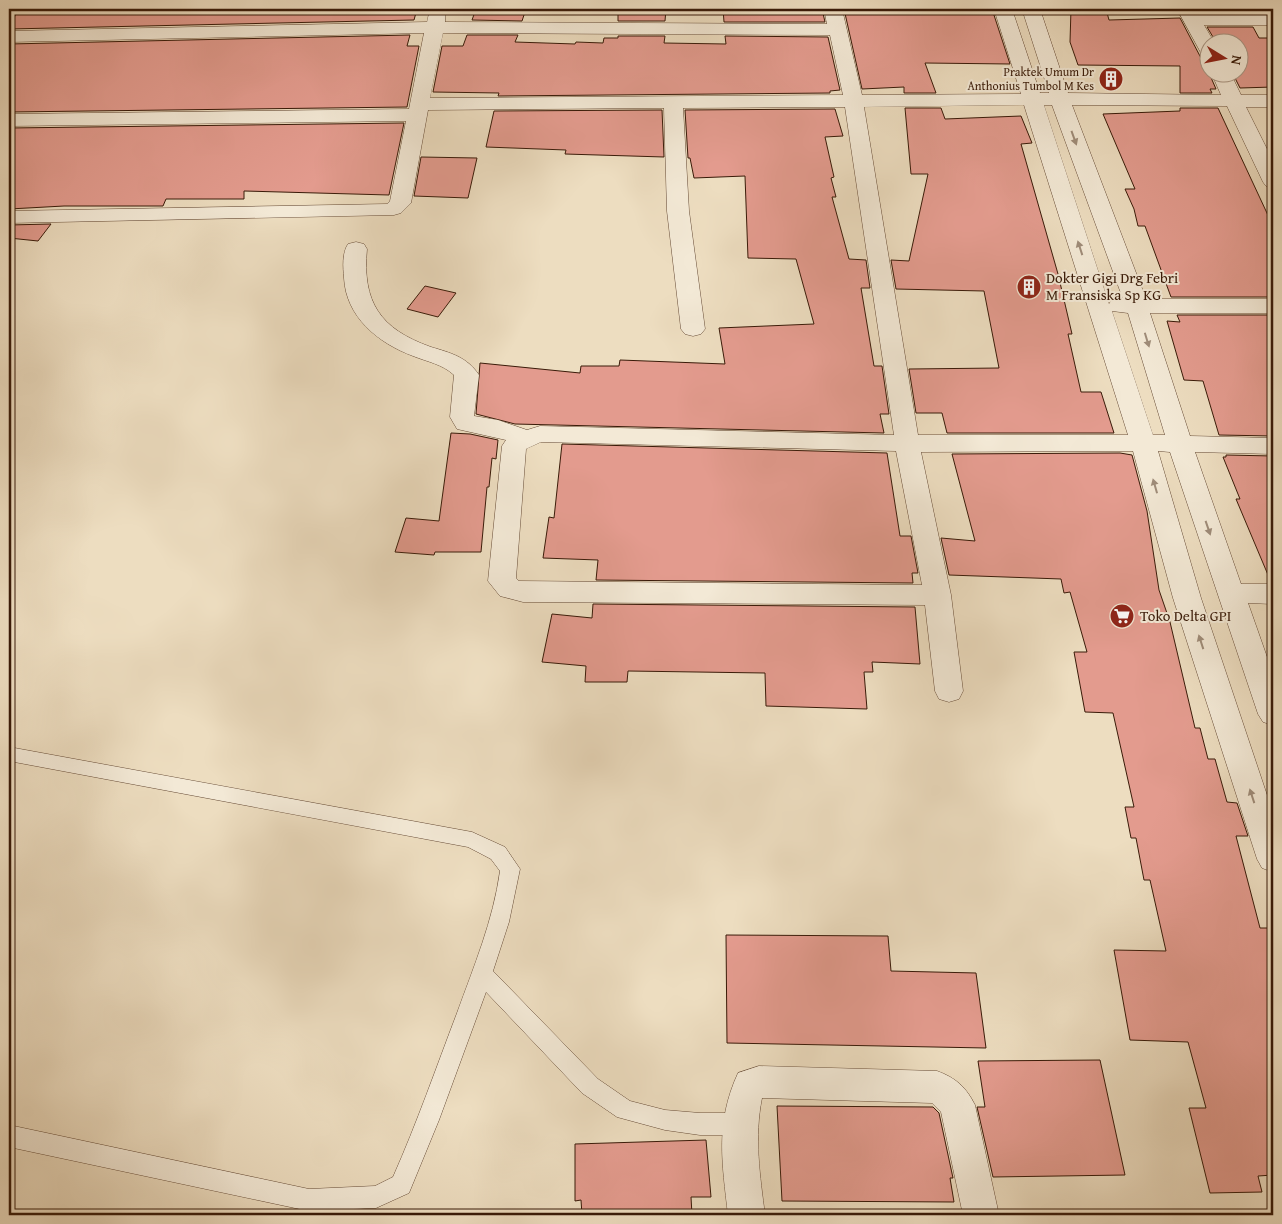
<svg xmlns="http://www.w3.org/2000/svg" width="1282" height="1224" viewBox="0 0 1282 1224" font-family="'Gentium Book Plus',serif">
<rect width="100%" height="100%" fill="#edddc0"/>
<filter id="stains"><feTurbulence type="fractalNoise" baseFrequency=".004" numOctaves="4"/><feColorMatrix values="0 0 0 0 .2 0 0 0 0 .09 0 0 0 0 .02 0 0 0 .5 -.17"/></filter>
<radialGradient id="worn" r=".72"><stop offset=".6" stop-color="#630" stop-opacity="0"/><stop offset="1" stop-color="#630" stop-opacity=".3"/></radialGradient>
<g fill="#e39b8e" stroke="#391a08">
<polygon points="18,9 417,9 414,20 9,29"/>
<polygon points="476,9 526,9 522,21 472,20"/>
<polygon points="618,9 666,9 665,21 618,21"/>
<polygon points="723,9 822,9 825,22 724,22"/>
<polygon points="844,9 992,9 1010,64 925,63 936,93 904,93 904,87 862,89"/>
<polygon points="1071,9 1106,9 1109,20 1180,18 1201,58 1210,60 1209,73 1216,89 1210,89 1212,93 1180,93 1180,66 1078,65 1070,42"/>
<polygon points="1207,27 1253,27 1259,38 1273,38 1273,87 1240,88 1232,72 1240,72 1240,42 1216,42"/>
<polygon points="410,35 407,46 419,46 407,107 9,112 9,44"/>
<polygon points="467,35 518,35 515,42 575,44 576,42 603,43 604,38 618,38 618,36 665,36 664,43 726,44 725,36 828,37 840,90 830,91 830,93 498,96 499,93 433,92 442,46 463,46"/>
<polygon points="905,108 941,108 945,119 1021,116 1032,143 1021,144 1058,274 1072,334 1068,334 1081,392 1101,392 1114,433 947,433 942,413 916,413 909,369 999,368 984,291 896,289 891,260 909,261 928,174 911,174"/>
<polygon points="1180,108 1218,108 1273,226 1273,297 1171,297 1145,226 1138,226 1134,209 1125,189 1135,189 1103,114 1180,111"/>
<polygon points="835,109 843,136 825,137 834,177 831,178 836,197 832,197 849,259 866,260 870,288 861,288 874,366 882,366 889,414 880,414 884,433 515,424 476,414 480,363 580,373 581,366 619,366 620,360 725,364 719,328 814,324 796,259 748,258 745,176 694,178 690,158 688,158 685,110"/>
<polygon points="662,110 664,157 565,154 566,150 486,147 494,111"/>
<polygon points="404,123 389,195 244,191 244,199 166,199 163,206 64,206 9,209 9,128"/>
<polygon points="421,157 477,158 468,198 414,196"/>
<polygon points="51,224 38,241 9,238 9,225"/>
<polygon points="425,286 456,293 438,317 407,309"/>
<polygon points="1177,315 1273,315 1273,436 1219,435 1203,381 1184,380 1167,321 1180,322"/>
<polygon points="451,433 470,434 498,440 496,459 492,458 489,487 487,487 481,552 435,552 434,555 395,552 406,518 439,521"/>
<polygon points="562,444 887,453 900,536 911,536 918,573 912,573 913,583 596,580 598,560 543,558 549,517 554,518"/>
<polygon points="1120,453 1132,455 1147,511 1159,590 1170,622 1195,728 1200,728 1208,759 1215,759 1227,802 1237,803 1248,836 1236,836 1260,928 1273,928 1273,1175 1258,1176 1262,1192 1210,1193 1189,1108 1206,1108 1188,1042 1130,1040 1114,950 1166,951 1150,880 1144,880 1136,838 1131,838 1125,807 1134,807 1113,713 1085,712 1074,652 1087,652 1070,592 1064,593 1061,579 949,575 941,538 975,541 952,454"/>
<polygon points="1226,455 1273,456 1273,582 1271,582 1236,499 1240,499 1223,457 1226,457"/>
<polygon points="593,604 915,607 920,664 872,662 873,672 864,672 867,709 766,706 765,673 628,671 627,682 585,682 586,666 542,662 552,614 592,618"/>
<polygon points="726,935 888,936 891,971 976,973 986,1048 727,1043"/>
<polygon points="1100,1060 1125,1175 993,1177 977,1107 985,1107 978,1061"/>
<polygon points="777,1106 933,1107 939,1113 953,1178 950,1178 954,1202 782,1201"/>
<polygon points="706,1140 711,1197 691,1197 692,1215 582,1215 581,1200 575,1201 575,1144"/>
</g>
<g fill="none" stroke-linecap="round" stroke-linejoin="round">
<defs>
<path id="service" d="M9,747L472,832L505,847L520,869L509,922L493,971L598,1079L630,1101L665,1110L700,1113H740L748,1117L751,1124L748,1131L740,1135H700L665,1130L617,1117L582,1093L486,992L439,1120L409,1193L376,1208L309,1211L9,1147V1125L309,1189L375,1186L393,1177C417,1123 436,1068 457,1013C474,966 493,921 500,871L491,859L468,847L9,761Z"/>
<g id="minor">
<path d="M430,9H446L445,22L827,24L824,9H842L862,95L1021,94L994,9H1012L1040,93H1049L1022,9H1040L1068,93L1221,95L1211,72H1230L1241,95H1273V107H1246L1273,161V188L1266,186L1263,182L1227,106L1072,105L1146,299H1273V313H1150L1190,436L1273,438V454L1195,452L1241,584H1273V604L1248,603L1273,674V725L1263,722L1258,714L1170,452L1158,451L1201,598L1273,813V872L1262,868L1257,859L1173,598L1133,451L921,452L951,595L963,691L959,699L949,702L939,699L935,691L925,605L523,602L500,596L488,581L502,446L506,440L457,429L450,417L454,375C442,364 428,362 413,356C378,343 346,317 344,278C343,267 342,253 348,244L356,242L364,244L367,249C362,302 380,329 431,347C451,353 467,357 479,375L474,416L498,420L527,430L540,426L894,435L845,107L683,108L689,211L705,329L701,334L693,336L685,334L681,329L667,211L664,108L428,110L411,203L401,213L394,215L9,223V211L387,204L390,201L406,121L9,126V114L409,109L424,33L9,42V31L427,22ZM443,33L830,35L843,95L430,98ZM1024,105L1128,435H918L864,107ZM1044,105H1052L1123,299L1111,301L1109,304ZM1112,311L1128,313L1165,435H1153ZM541,442L896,451L922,585L519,581L516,578L526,449Z"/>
<polygon points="1177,9 1195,9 1198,14 1273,15 1273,25 1204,25 1214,42 1210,42 1210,58 1203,57 1201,53"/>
<path d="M759,1066L937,1071C956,1078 966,1087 975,1105L999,1215H963L941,1112L932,1103L762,1098C754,1137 760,1176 765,1215H728C722,1162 715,1123 738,1073Z"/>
</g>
</defs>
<use href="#service" stroke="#664b36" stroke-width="1"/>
<use href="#minor" stroke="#664b36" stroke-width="1"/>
<use href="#service" fill="#f3e9d6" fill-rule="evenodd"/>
<use href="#minor" fill="#f3e9d6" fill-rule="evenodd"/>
</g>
<defs><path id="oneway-solid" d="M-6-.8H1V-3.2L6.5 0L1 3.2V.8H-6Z" transform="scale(1.25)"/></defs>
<g fill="#9f8c79">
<use href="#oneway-solid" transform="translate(1074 138) rotate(70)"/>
<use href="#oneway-solid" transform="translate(1080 248) rotate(-108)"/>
<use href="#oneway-solid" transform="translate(1147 340) rotate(73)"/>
<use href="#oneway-solid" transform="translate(1155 486) rotate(-106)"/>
<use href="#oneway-solid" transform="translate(1208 528) rotate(71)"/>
<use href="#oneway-solid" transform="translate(1201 642) rotate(-108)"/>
<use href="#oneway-solid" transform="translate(1252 796) rotate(-108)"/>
</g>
<defs>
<symbol id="building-disc" viewBox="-11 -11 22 22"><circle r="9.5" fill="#8f2418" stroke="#f3e9d6"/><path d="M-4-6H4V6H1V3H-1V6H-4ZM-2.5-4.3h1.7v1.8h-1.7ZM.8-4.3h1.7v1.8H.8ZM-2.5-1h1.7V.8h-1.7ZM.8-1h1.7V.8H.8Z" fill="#fff"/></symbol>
<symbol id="supermarket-disc" viewBox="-11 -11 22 22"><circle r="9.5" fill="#8f2418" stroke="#f3e9d6"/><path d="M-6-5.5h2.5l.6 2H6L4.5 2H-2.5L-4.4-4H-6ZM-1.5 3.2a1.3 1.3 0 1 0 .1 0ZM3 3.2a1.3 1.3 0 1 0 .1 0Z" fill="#fff"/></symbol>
</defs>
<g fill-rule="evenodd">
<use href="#building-disc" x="1097" y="65" width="28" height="28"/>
<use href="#building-disc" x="1015" y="273" width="28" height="28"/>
<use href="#supermarket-disc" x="1108" y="602" width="28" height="28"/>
</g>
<g text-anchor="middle" stroke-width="4" stroke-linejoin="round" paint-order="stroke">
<g font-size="12" fill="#391a08" stroke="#f3e9d6" text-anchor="end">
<text x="1094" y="76">Praktek Umum Dr<tspan x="1094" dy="14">Anthonius Tumbol M Kes</tspan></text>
</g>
<g font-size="15" fill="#391a08" stroke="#f3e9d6" text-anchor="start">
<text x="1046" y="283">Dokter Gigi Drg Febri<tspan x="1046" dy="17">M Fransiska Sp KG</tspan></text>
<text x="1140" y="621">Toko Delta GPI</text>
</g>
</g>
<rect width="1282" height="1224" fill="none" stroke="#edddc0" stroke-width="30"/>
<rect x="10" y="10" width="1262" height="1204" fill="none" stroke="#391a08" stroke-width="2.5"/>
<rect x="15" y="15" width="1252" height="1194" fill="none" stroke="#391a08"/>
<g transform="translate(1224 58) rotate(100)"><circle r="24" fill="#f3e9d6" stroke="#a99684"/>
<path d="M0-4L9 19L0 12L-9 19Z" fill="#8f2418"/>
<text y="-8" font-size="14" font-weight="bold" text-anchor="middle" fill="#391a08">N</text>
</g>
<rect width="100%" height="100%" filter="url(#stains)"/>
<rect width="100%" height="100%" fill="url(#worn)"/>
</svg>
